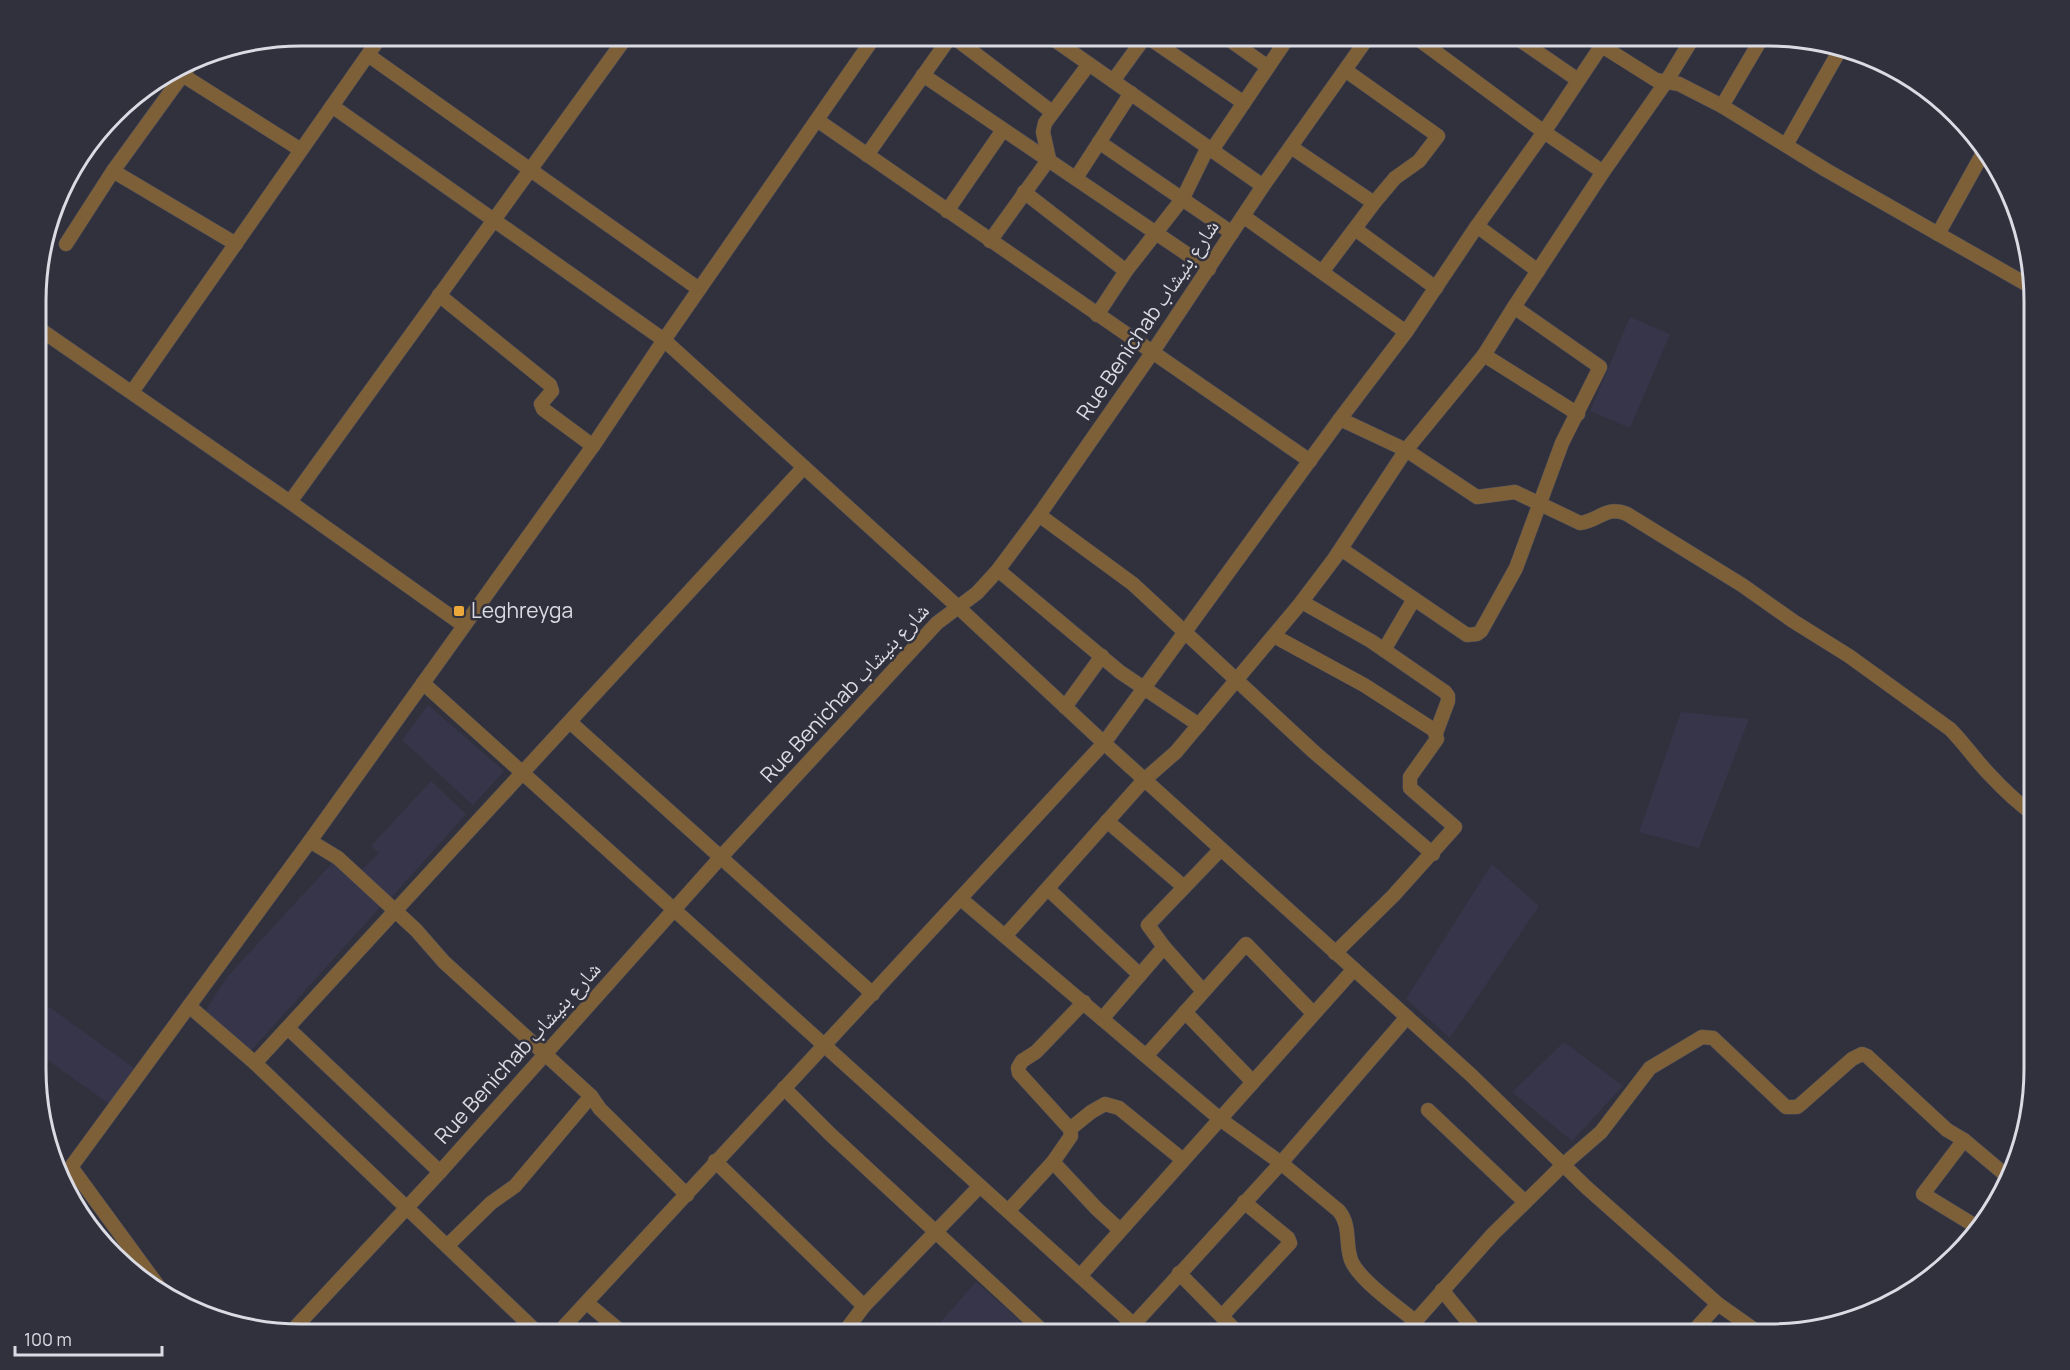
<svg xmlns="http://www.w3.org/2000/svg" width="2070" height="1370" viewBox="0 0 2070 1370" font-family="Manrope,'Noto Naskh Arabic',sans-serif">
<rect width="100%" height="100%" fill="#31313e"/>
<g fill="#363549">
<polygon points="1630,317 1670,334 1630,428 1590,411"/>
<polygon points="428,705 504,771 473,805 402,740"/>
<polygon points="1681,712 1749,719 1699,848 1639,832"/>
<polygon points="431,781 466,814 390,899 360,872 379,853 371,846"/>
<polygon points="334,861 381,906 248,1054 203,1015 227,977"/>
<polygon points="1492,864 1539,906 1450,1038 1406,999"/>
<polygon points="38,999 137,1070 112,1106 38,1053"/>
<polygon points="1564,1042 1623,1086 1572,1141 1512,1092"/>
<polygon points="976,1282 1031,1330 1028,1334 930,1334"/>
</g>
<g fill="none" stroke-linecap="round" stroke-linejoin="round">
<defs>
<g id="minor">
<polyline points="952,36 1052,112"/>
<polyline points="1049,36 1263,186"/>
<polyline points="1224,36 1268,67"/>
<polyline points="1414,36 1544,132 1603,172"/>
<polyline points="1514,36 1578,80"/>
<polyline points="1602,46 1656,80 1679,84 1722,106 1826,170 2033,288"/>
<polyline points="368,55 699,289"/>
<polyline points="176,71 301,150"/>
<polyline points="923,75 1209,269"/>
<polyline points="1113,81 1142,41 1149,38 1244,103"/>
<polyline points="332,106 664,340 958,607 1104,743 1471,1075 1586,1187 1718,1304 1759,1333"/>
<polyline points="1722,106 1763,36"/>
<polyline points="817,120 1310,461"/>
<polyline points="1099,142 1232,233"/>
<polyline points="1786,145 1841,48"/>
<polyline points="1291,147 1374,203"/>
<polyline points="1212,150 1289,36"/>
<polyline points="867,155 951,36"/>
<polyline points="113,171 236,244"/>
<polyline points="1076,178 1131,93"/>
<polyline points="1024,192 1126,271"/>
<polyline points="947,211 1003,130"/>
<polyline points="1243,216 1406,332"/>
<polyline points="1477,226 1538,271"/>
<polyline points="1355,229 1436,288"/>
<polyline points="1938,234 1983,153"/>
<polyline points="990,241 1049,159 1043,132 1045,123 1089,64"/>
<polyline points="66,244 113,171 192,62"/>
<polyline points="1322,272 1374,203 1395,178 1419,161 1438,136 1345,70"/>
<polyline points="439,295 550,385 552,391 541,404 543,409 593,446"/>
<polyline points="1097,315 1126,271 1183,198 1208,147"/>
<polyline points="38,328 290,502 463,625"/>
<polyline points="1484,355 1578,414"/>
<polyline points="132,392 381,36"/>
<path d="M1340,419L1406,450L1477,497L1515,492L1580,523C1599,521 1606,505 1627,514L1742,585L1793,621L1849,656L1950,729C1965,744 1976,761 1991,776C2004,790 2018,803 2033,814"/>
<polyline points="290,502 627,36"/>
<polyline points="1039,515 1133,584 1314,752 1433,854"/>
<polyline points="1341,549 1467,635 1477,634 1481,631 1516,568 1562,443 1600,367 1514,307"/>
<polyline points="998,570 1120,672 1199,725"/>
<polyline points="1302,602 1371,641 1445,692 1448,696 1448,701 1436,733"/>
<polyline points="1274,636 1364,685 1434,730 1437,739 1410,777 1410,788 1455,827 1393,896 1335,953"/>
<polyline points="1384,650 1414,599"/>
<polyline points="423,683 1144,1334"/>
<polyline points="1065,707 1102,656"/>
<polyline points="570,722 873,994"/>
<polyline points="1107,821 1184,887"/>
<polyline points="310,841 338,858 416,930 444,962 591,1096 600,1109 687,1195"/>
<polyline points="1048,889 1140,975"/>
<path d="M961,899L1220,1119L1281,1163L1339,1211C1351,1226 1345,1243 1351,1260C1359,1280 1398,1307 1415,1321"/>
<polyline points="1005,936 1144,780 1176,752 1300,604 1334,559 1406,450 1484,355 1514,307 1603,172 1666,82 1694,36"/>
<polyline points="1203,991 1164,947 1148,925 1221,849"/>
<polyline points="189,1006 255,1063 539,1334"/>
<polyline points="1185,1012 1253,1082"/>
<polyline points="1102,1019 1164,947"/>
<polyline points="289,1029 440,1172"/>
<polyline points="1146,1056 1246,944 1313,1013"/>
<polyline points="255,1063 804,467"/>
<polyline points="784,1088 830,1134 1046,1334"/>
<polyline points="1428,1110 1525,1202"/>
<polyline points="1070,1129 1091,1112 1105,1104 1119,1108 1183,1160"/>
<polyline points="1964,1140 1923,1194 1977,1227"/>
<polyline points="715,1161 864,1306"/>
<polyline points="1053,1162 1097,1209 1120,1230"/>
<polyline points="1008,1211 1053,1162 1071,1136 1070,1129 1019,1073 1018,1068 1022,1061 1036,1052 1084,1002"/>
<polyline points="447,1246 491,1203 515,1186 591,1096"/>
<polyline points="1179,1273 1239,1334"/>
<polyline points="1080,1276 1354,969"/>
<polyline points="1442,1290 1478,1334"/>
<polyline points="164,1294 71,1167 310,841 593,446 664,340 875,36"/>
<polyline points="587,1303 624,1334"/>
<polyline points="1222,1316 1290,1243 1288,1238 1244,1202"/>
<polyline points="291,1332 440,1172 720,858 937,623 977,593 998,570 1039,515 1152,353 1263,186 1369,36"/>
<polyline points="1692,1333 1718,1304"/>
<polyline points="557,1334 1104,743 1340,419 1406,332 1477,226 1544,132 1608,36"/>
<polyline points="843,1334 864,1306 980,1186"/>
<polyline points="1125,1334 1281,1163 1407,1017"/>
<polyline points="1404,1334 1493,1234 1563,1165 1601,1132 1650,1068 1702,1037 1713,1038 1786,1107 1797,1107 1801,1104 1852,1059 1862,1054 1867,1056 1947,1130 1964,1140 2008,1177"/>
</g>
</defs>
<use href="#minor" stroke="#50505c" stroke-width="15"/>
<use href="#minor" stroke="#7d6038" stroke-width="14"/>
</g>
<rect fill="#eca93a" stroke="#31313e" stroke-width="2" x="453" y="605" width="12" height="12" rx="3"/>
<g text-anchor="middle" stroke-width="5" stroke-linejoin="round" paint-order="stroke">
<g font-size="21" fill="#dbdbe4" stroke="#31313e">
<text transform="translate(1148 320) rotate(-56)" y="7">Rue Benichab شارع بنيشاب</text>
<text transform="translate(845 693) rotate(-47)" y="7">Rue Benichab شارع بنيشاب</text>
<text transform="translate(518 1053) rotate(-48)" y="7">Rue Benichab شارع بنيشاب</text>
</g>
<g font-size="21" fill="#dbdbe4" stroke="#31313e" text-anchor="start">
<text x="471" y="618">Leghreyga</text>
</g>
</g>
<path d="M0 0H2070V1370H0ZM301 46H1769A255 255 0 0 1 2024 301V1069A255 255 0 0 1 1769 1324H301A255 255 0 0 1 46 1069V301A255 255 0 0 1 301 46Z" fill="#31313e" fill-rule="evenodd"/>
<path fill="none" stroke="#dbdbe4" stroke-width="3" d="M301 46H1769A255 255 0 0 1 2024 301V1069A255 255 0 0 1 1769 1324H301A255 255 0 0 1 46 1069V301A255 255 0 0 1 301 46Z"/>
<path d="M15 1346v9h147v-9" fill="none" stroke="#dbdbe4" stroke-width="3"/>
<text x="24" y="1346" font-size="18" fill="#dbdbe4" stroke="#31313e" stroke-width="4.5" paint-order="stroke">100 m</text>
</svg>
